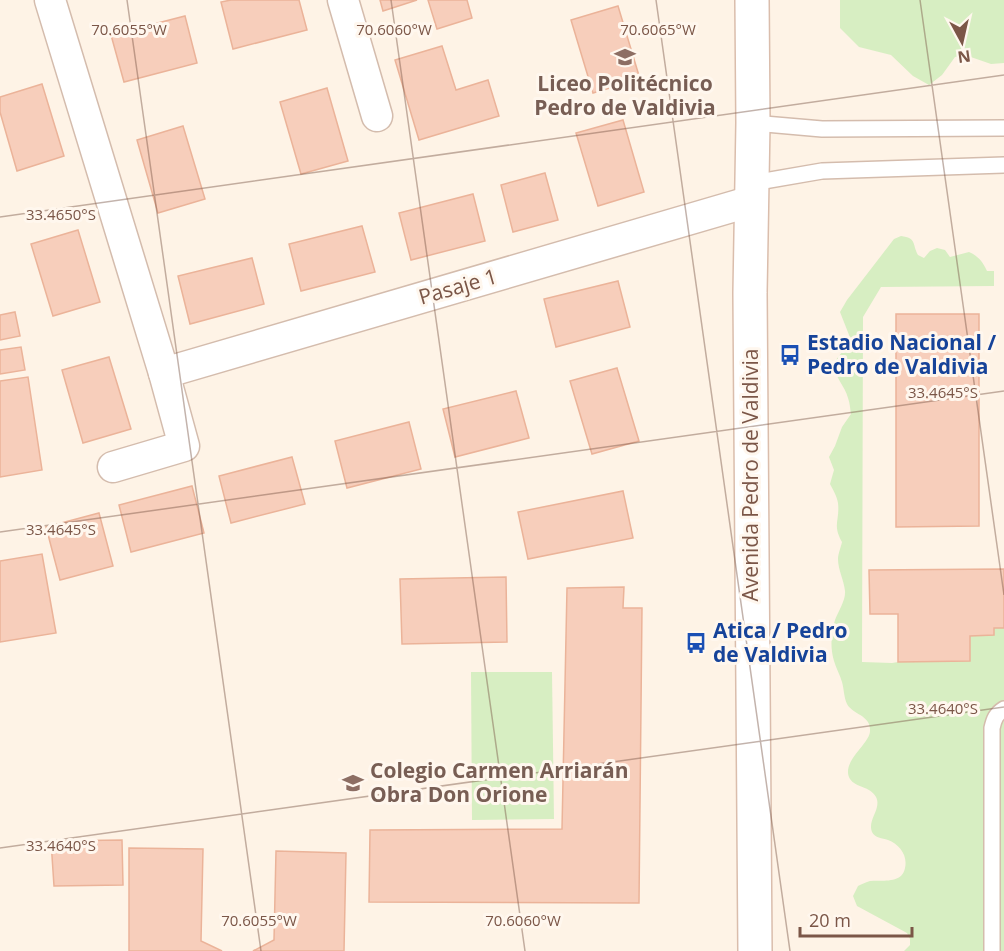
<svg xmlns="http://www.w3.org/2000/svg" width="1004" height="951" viewBox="0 0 1004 951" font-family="'Open Sans',sans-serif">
<rect width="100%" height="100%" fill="#fef3e6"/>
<g fill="#d7eec2">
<polygon points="840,0 1004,0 1004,63 991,64 965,55 955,57 942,75 929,85 913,76 891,55 859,47 840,28"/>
<path d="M901,236C917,238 912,244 918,255L924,258L930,251L937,248L945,250L950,257L969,252C978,256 983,262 987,271H994V286L881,287L863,317L862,662L892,663L898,662L970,660V636L994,635V628H1004V951H904L910,945V939L907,933L857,906L853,896L858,886C862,884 866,882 870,881C882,880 902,884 905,868C908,855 899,844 888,840C882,838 875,838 872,832C867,820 882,809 876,797C870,786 856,788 850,779C840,762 870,744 870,731C871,715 853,715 847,704C844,698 844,689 842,682C840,675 836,668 834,661C830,648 831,633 835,620C838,612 846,600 845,591C844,580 838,570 838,559C838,554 841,547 842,542C832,524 840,521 838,503C837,496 833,490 830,484L834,470L829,457L835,446L842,427L851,414C850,409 850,403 848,398C845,386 834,376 833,364L851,340L840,312L847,300L894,239Z"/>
<polygon points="471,672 552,672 554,819 472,820"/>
</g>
<g fill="#f7cebb" stroke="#ebb399" stroke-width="1.5">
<polygon points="231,0 299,0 307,30 233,49 221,2"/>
<polygon points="380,0 417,0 383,11"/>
<polygon points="428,0 467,0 472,18 437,29"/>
<polygon points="618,6 640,79 593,93 571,20"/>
<polygon points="185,16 197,63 124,82 111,35"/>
<polygon points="442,46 456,90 488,80 499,116 419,140 395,60"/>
<polygon points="42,84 64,156 17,171 0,112 0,97"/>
<polygon points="327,88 348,161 301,174 280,102"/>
<polygon points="623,120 644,192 598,206 576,133"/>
<polygon points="183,126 205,199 158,213 137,140"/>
<polygon points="545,173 558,220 513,232 501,185"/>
<polygon points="473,194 485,241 411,260 399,213"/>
<polygon points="362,226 375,272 301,291 289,244"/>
<polygon points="78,230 100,302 53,316 31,244"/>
<polygon points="252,258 264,304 190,324 178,276"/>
<polygon points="618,281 630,327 556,347 544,299"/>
<polygon points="15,312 20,336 0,340 0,315"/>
<polygon points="896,314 979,314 979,526 896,527"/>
<polygon points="21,347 25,370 0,374 0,350"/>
<polygon points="109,357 131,429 83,443 62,370"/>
<polygon points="617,368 639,441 592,454 570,381"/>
<polygon points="28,377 42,470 0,477 0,381"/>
<polygon points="516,391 529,438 455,457 443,409"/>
<polygon points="409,422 421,469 347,488 335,441"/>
<polygon points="292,457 305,504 231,523 219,476"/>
<polygon points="192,486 204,533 131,552 119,505"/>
<polygon points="623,491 633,538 528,559 518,512"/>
<polygon points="99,513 113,566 60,580 46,527"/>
<polygon points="42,554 56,633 0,642 0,561"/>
<polygon points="1004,569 1004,628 994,628 994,635 970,636 970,661 898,662 898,614 870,614 869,570"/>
<polygon points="506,577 507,642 402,644 400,579"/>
<polygon points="624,587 623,608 642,608 639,903 369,902 370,830 562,829 567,588"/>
<polygon points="122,840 123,885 54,886 51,841"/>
<polygon points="129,848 203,849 201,941 222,951 129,951"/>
<polygon points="276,851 346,853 344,951 253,951 274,940"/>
</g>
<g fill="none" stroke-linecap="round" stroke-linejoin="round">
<defs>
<g id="service">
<polyline points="753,123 822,129 1004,128"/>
<polyline points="752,183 822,171 1004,165"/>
<path d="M992,951V728C994,719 996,714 1004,709"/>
</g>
<g id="minor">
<polyline points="50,0 164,373 184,446 113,467"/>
<polyline points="343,0 377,116"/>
<polyline points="164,373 752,201"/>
</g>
<polyline id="secondary" points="752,0 753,123 750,293 755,951"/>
</defs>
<use href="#service" stroke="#d4bcad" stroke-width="18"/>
<use href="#minor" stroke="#d4bcad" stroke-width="33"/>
<use href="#secondary" stroke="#dabdac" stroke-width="36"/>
<use href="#service" stroke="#fff" stroke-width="15"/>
<use href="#minor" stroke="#fff" stroke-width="30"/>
<use href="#secondary" stroke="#fff" stroke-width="33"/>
</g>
<path fill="none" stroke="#7b5647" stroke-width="1.5" stroke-opacity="0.45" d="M127,0L261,951M391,0L525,951M656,0L790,951M920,0L1004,595M0,217L1004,75M0,532L1004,391M0,848L1004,707"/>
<defs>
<symbol id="school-bare" viewBox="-9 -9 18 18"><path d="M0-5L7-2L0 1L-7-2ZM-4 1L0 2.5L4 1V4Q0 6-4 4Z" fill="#8d6e63" stroke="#fff7ee" stroke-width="2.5" paint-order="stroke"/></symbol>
<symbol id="bus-bare" viewBox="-9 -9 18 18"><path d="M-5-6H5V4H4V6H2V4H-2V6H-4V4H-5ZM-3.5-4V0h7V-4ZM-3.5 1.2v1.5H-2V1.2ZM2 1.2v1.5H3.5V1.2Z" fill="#1a4fb4" stroke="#fff7ee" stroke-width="2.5" paint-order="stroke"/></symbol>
</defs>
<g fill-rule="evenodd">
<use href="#school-bare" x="610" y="42" width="30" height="30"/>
<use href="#bus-bare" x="775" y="340" width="30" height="30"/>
<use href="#bus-bare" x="681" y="628" width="30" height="30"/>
<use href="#school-bare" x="338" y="768" width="30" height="30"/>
</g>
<g text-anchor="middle" stroke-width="6" stroke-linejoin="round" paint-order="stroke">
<g font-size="21" font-weight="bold" fill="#785e54" stroke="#fff7ee">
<text x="625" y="91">Liceo Politécnico<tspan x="625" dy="24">Pedro de Valdivia</tspan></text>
<text x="370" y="778" text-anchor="start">Colegio Carmen Arriarán<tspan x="370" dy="24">Obra Don Orione</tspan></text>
</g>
<g font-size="21" fill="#7b5647" stroke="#fff7ee">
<text transform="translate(458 287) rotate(-16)" y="7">Pasaje 1</text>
<text transform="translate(751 475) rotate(-90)" y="7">Avenida Pedro de Valdivia</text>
</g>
<g font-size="21" font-weight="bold" fill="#164399" stroke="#fff7ee" text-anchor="start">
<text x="807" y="350">Estadio Nacional /<tspan x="807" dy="24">Pedro de Valdivia</tspan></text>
<text x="713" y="638">Atica / Pedro<tspan x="713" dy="24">de Valdivia</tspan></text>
</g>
</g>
<g font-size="15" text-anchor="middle" fill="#7b5647" stroke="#fff7ee" stroke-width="6" stroke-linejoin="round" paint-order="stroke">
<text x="129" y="35">70.6055°W</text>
<text x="394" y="35">70.6060°W</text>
<text x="658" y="35">70.6065°W</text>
<text x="61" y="220">33.4650°S</text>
<text x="943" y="398">33.4645°S</text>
<text x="61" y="535">33.4645°S</text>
<text x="943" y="714">33.4640°S</text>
<text x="61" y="851">33.4640°S</text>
<text x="259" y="926">70.6055°W</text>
<text x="523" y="926">70.6060°W</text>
</g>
<g transform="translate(962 42) rotate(172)" stroke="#fff7ee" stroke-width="4.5" paint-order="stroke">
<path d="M0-4.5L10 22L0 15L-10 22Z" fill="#7b5647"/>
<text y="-9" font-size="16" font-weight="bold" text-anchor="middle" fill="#7b5647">N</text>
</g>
<path d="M800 927v9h112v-9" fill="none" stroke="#7b5647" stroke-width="3"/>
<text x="809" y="927" font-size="18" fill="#7b5647" stroke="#fff7ee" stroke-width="4.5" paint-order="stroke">20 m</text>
</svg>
